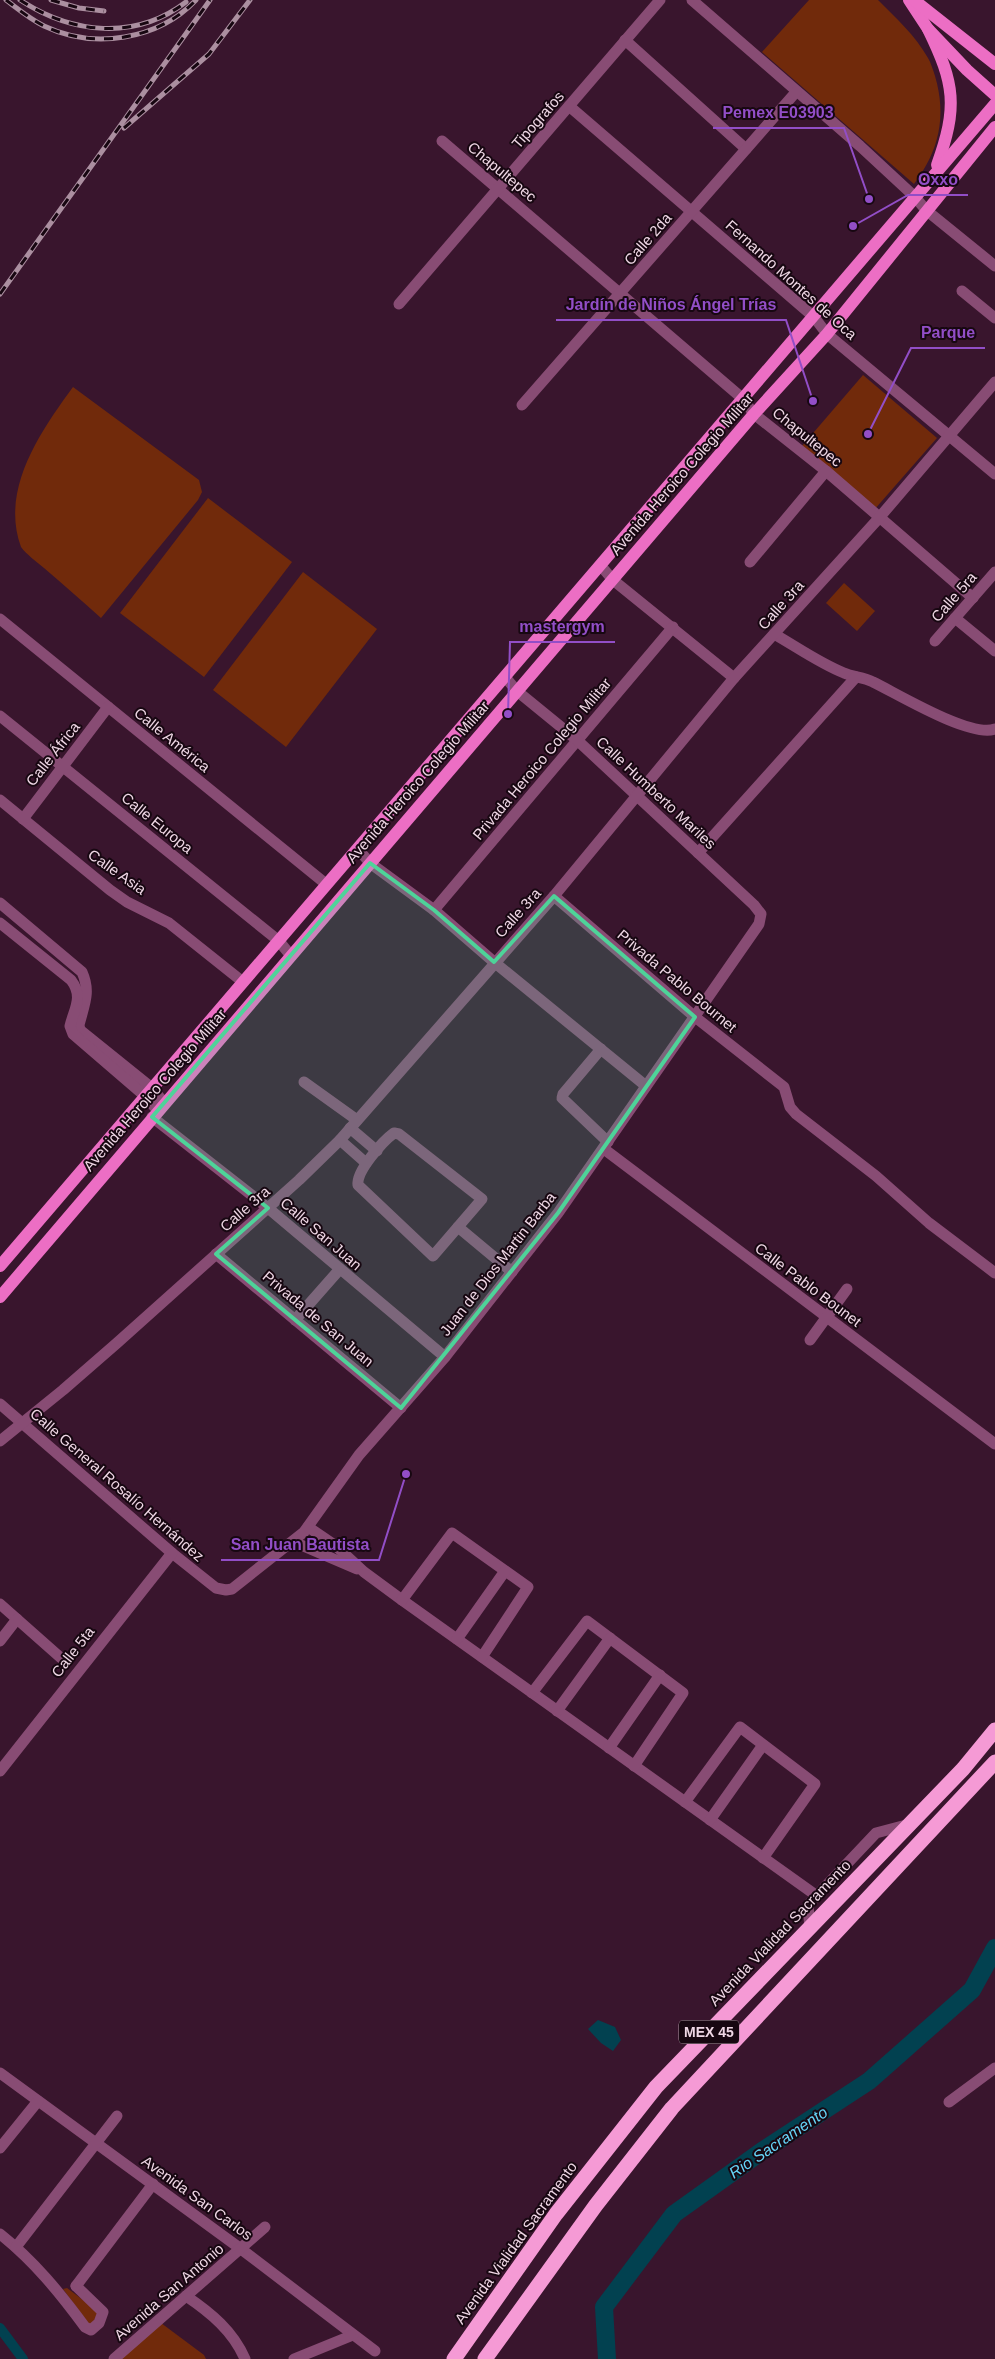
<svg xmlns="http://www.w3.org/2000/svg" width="995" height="2359" viewBox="0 0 995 2359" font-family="Helvetica,sans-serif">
<rect width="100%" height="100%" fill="#39152d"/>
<g fill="#712a0b">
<path d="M809,0H878C896,18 915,35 928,58C931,63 933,70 935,76C947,117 939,151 914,184L762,52Z"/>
<polygon points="863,375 937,438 874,510 802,446"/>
<path d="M73,387L199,480L202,492L198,500L101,618C82,601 63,584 44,568C36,561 27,555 21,547C0,490 40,432 73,387Z"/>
<polygon points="208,498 292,562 204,677 120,613"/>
<polygon points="303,572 377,629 286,747 213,690"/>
<polygon points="844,583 875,611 857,631 826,603"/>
<polygon points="67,2288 99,2312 92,2324 89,2324 63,2289"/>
<polygon points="161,2323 204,2355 206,2359 120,2359"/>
</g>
<polygon fill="#024150" points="598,2020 615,2027 621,2040 613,2051 601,2043 588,2029"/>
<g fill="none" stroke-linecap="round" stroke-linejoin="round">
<polyline stroke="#024150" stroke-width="10" points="0,2328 23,2359"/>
<polyline stroke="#024150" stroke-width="18" points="607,2359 604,2307 674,2214 762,2151 869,2081 972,1990 995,1948"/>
<g stroke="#884c74" stroke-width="11">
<polyline points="692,0 860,146 915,197 926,210 995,266"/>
<polyline points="625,40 746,149"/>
<polyline points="569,106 814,317 827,334 995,474"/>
<polyline points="442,141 742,398 754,414 826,471 973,598"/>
<polyline points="962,291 995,318"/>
<polyline points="399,304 660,0"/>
<polyline points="522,405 796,92"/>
<polyline points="750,562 826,471"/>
<polyline points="601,566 613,580 734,678"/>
<polyline points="955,618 995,651"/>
<polyline points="0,619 326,884"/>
<path d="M774,634C797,647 819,663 844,673C853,677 864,677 873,682C898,694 970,738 995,729"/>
<polyline points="935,641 995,572"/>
<polyline points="0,716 279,941 291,956"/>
<polyline points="0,800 110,890 127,902 169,923 243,982"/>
<polyline points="23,819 108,707"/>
<polyline points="358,849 370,863 434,910 494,962 646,1086"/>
<polyline points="698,853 856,677"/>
<polyline points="554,896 695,1017 784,1087 790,1107 796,1114 876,1176 929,1223 995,1273"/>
<path d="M0,903L82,972C91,992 84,1005 79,1025L80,1030L152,1088L164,1103"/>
<polyline points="434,910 673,627"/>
<path d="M0,923L71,980C84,997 74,1009 70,1026L73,1034L145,1096L158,1111"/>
<polyline points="601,1049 563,1094 562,1098 608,1142"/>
<polyline points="304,1082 357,1120"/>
<polyline points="152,1117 268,1208 445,1357"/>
<polyline points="350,1128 377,1151"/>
<path d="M394,1133L399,1134L482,1199L433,1256L358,1185C356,1171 383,1141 394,1133Z"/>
<polyline points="340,1140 366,1163"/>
<polyline points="604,1149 995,1444"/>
<polyline points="458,1227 512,1272"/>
<polyline points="216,1254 401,1408"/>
<polyline points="295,1320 339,1270"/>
<polyline points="810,1340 847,1289"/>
<polyline points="0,1404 172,1553 216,1588 226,1590 232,1589 304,1532 359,1455 445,1357 558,1213 759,924 761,914 754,905 577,740 517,691 505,677"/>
<polyline points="0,1441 63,1390 117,1343 299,1180 340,1140 554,896 734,678 879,518 995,382"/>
<polyline points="308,1527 336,1546 364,1572 402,1600 817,1896"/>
<polyline points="294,1542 357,1569"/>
<polyline points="402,1600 452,1533 528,1587 482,1657"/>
<polyline points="0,1604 61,1658"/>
<polyline points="457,1639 505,1571"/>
<polyline points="0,1641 17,1619"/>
<polyline points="532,1693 587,1621 683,1693 634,1766"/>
<polyline points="557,1711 610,1638"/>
<polyline points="609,1748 660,1675"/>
<polyline points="0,1771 172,1553"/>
<polyline points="685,1802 740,1727 815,1784 763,1858"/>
<polyline points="710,1820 763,1745"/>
<polyline points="810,1929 808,1905 876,1833 910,1824"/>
<polyline points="0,2073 241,2249 375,2351"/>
<polyline points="949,2102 995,2068"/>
<polyline points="0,2148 38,2101"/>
<path d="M0,2234C34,2261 60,2293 85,2327L91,2330L99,2323L103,2312L76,2286"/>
<polyline points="16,2247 117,2116"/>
<polyline points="76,2286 153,2184"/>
<path d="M186,2296C211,2313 233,2331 245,2359"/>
<polyline points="114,2359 265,2227"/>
<polyline points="294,2359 353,2335"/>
</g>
<g stroke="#ec6ec4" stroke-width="12">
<polyline points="909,0 928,29 967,70 995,95"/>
<polyline points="914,0 995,64"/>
<path d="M928,29C955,84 958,107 937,165"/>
<polyline points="0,1266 995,104"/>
<polyline points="0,1297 754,414 827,334 995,127"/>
</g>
<g stroke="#f59ad5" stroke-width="15">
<polyline points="454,2359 556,2214 656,2087 963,1769 995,1730"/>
<polyline points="485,2359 596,2205 672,2108 995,1762"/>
</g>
<defs>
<g id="rail">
<path d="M6,0C18,9 30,19 44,26C94,50 158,40 196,0"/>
<path d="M20,0C72,34 135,41 186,2"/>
<polyline points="51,0 79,8 104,11"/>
<polyline points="124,128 209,54 250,0"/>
<polyline points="0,294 210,0"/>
</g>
</defs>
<use href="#rail" stroke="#ab8fa0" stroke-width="5"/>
<use href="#rail" stroke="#170711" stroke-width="3" stroke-dasharray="9" stroke-linecap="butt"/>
</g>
<path fill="#4ed399" fill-opacity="0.2" stroke="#4ed399" stroke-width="4" stroke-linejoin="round" d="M370,863L434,910L494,962L554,896L695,1017L558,1213L401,1408L216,1254L268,1208L152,1117Z"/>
<g text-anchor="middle" stroke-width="4" stroke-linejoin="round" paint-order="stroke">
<rect fill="#170711" stroke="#ae99a5" stroke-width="1" x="679" y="2020.5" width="60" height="23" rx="4"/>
<g font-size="14" font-weight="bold" fill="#efd7e5">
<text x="709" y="2037">MEX 45</text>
</g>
<g font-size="15" fill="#efd7e5" stroke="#170711">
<text transform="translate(538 120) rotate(-49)" y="5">Tipografos</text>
<text transform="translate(502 172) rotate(40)" y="5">Chapultepec</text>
<text transform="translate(648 239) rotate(-49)" y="5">Calle 2da</text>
<text transform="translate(791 280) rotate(42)" y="5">Fernando Montes de Oca</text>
<text transform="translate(807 437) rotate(39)" y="5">Chapultepec</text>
<text transform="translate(682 474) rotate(-49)" y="5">Avenida Heroico Colegio Militar</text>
<text transform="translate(954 597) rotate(-49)" y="5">Calle 5ra</text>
<text transform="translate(781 605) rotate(-48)" y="5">Calle 3ra</text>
<text transform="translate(172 740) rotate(39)" y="5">Calle América</text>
<text transform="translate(53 754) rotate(-52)" y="5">Calle África</text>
<text transform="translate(542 759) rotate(-50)" y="5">Privada Heroico Colegio Militar</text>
<text transform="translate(418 782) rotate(-49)" y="5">Avenida Heroico Colegio Militar</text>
<text transform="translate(656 793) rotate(43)" y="5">Calle Humberto Mariles</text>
<text transform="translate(157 823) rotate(39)" y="5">Calle Europa</text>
<text transform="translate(117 872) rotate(35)" y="5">Calle Asia</text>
<text transform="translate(518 913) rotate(-48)" y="5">Calle 3ra</text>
<text transform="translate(677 981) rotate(40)" y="5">Privada Pablo Bournet</text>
<text transform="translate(155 1090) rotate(-49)" y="5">Avenida Heroico Colegio Militar</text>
<text transform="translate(245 1209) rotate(-41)" y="5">Calle 3ra</text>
<text transform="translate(321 1234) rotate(41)" y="5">Calle San Juan</text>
<text transform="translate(498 1264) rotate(-52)" y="5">Juan de Dios Martin Barba</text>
<text transform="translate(808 1285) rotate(37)" y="5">Calle Pablo Bounet</text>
<text transform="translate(318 1319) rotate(40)" y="5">Privada de San Juan</text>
<text transform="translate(117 1485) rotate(41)" y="5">Calle General Rosalío Hernández</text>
<text transform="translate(73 1652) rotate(-52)" y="5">Calle 5ta</text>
<text transform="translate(780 1933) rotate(-46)" y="5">Avenida Vialidad Sacramento</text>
<text transform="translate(197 2198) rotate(36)" y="5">Avenida San Carlos</text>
<text transform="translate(516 2243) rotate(-54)" y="5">Avenida Vialidad Sacramento</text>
<text transform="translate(169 2292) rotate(-41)" y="5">Avenida San Antonio</text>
</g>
<g font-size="16" font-style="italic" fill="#65d3f6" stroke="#170711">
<text transform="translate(778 2142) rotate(-34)" y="6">Rio Sacramento</text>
</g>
</g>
<path fill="none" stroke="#924ec7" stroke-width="2" d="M869 199L844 128H713M853 226L908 195H968M813 401L786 320H556M868 434L911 348H985M508 714L510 642H615M406 1474L379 1560H221"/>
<g fill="#924ec7" stroke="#170711" stroke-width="2">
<circle cx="869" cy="199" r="5"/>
<circle cx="853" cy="226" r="5"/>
<circle cx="813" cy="401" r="5"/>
<circle cx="868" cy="434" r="5"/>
<circle cx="508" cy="714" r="5"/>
<circle cx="406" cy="1474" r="5"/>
</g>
<g font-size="16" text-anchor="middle" font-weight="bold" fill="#924ec7" stroke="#170711" stroke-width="4" stroke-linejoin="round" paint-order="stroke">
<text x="778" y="118">Pemex E03903</text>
<text x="938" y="185">Oxxo</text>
<text x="671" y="310">Jardín de Niños Ángel Trías</text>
<text x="948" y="338">Parque</text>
<text x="562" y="632">mastergym</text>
<text x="300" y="1550">San Juan Bautista</text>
</g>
</svg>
